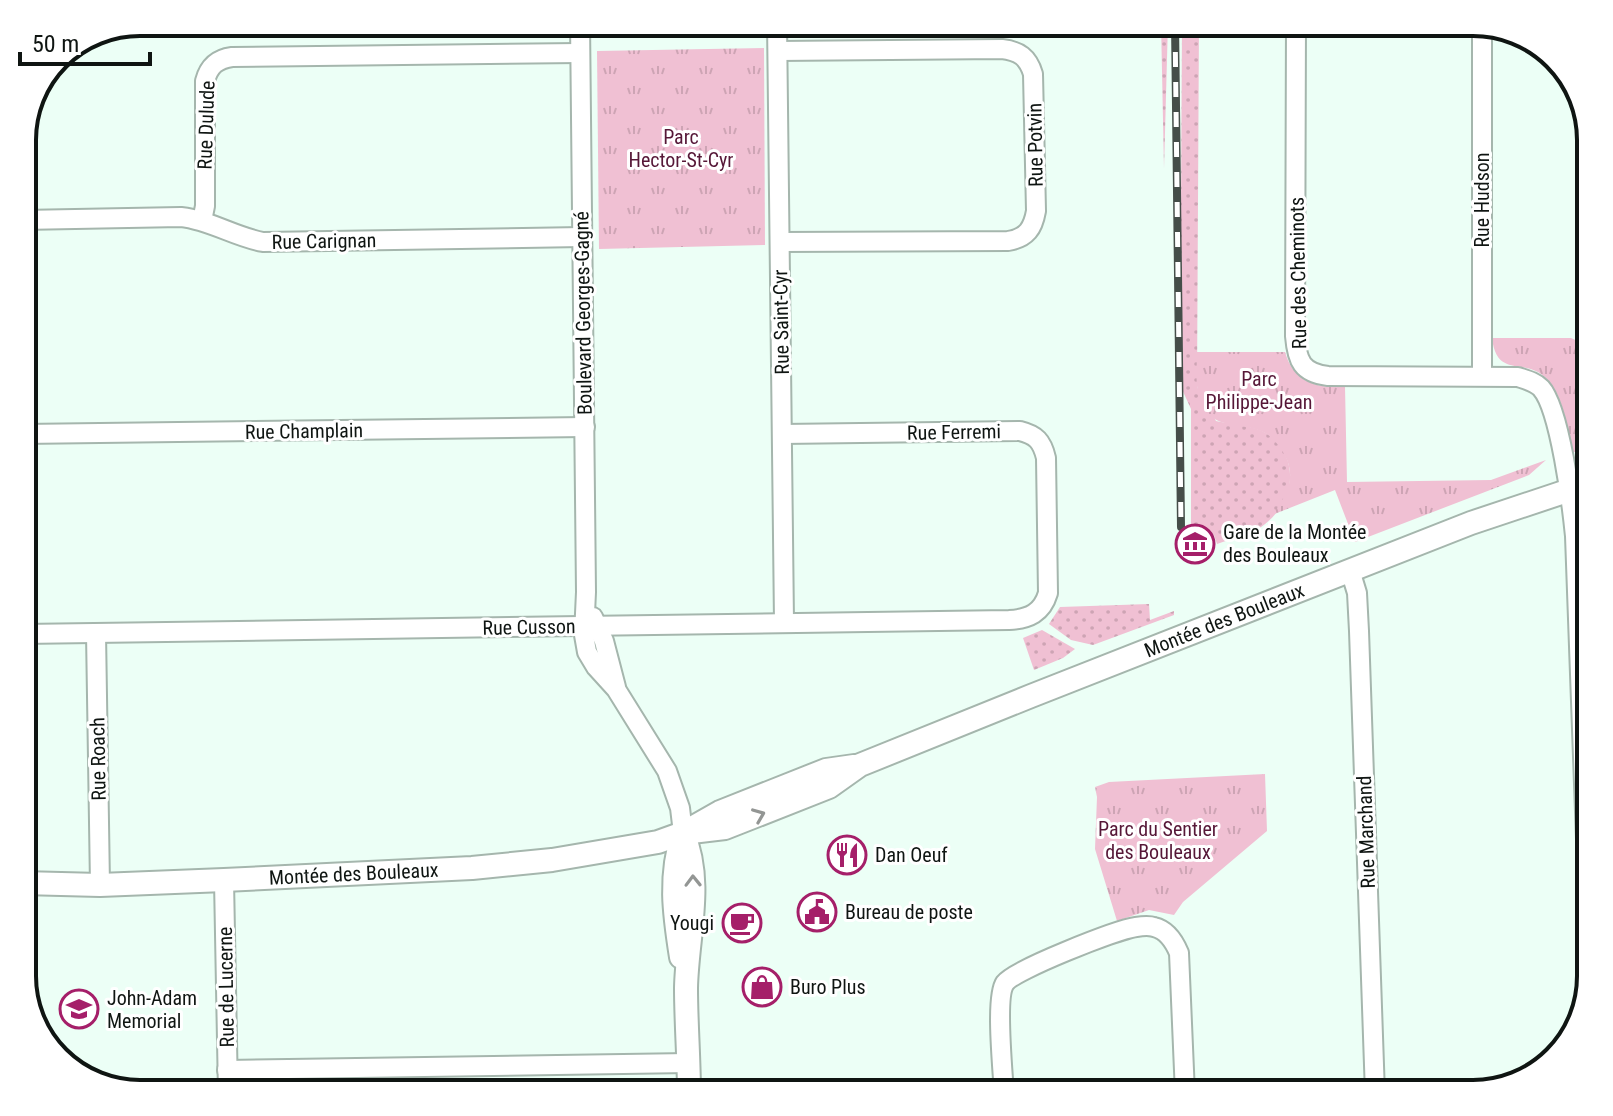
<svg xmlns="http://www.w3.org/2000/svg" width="1613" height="1116" viewBox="0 0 1613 1116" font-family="'Roboto Condensed',sans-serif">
<defs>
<pattern id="grass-dots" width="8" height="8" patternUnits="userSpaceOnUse" patternTransform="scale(2)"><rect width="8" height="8" fill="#f0c0d3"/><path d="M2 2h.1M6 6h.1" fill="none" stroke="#cda4b4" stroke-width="1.8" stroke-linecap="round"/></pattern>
<pattern id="park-tufts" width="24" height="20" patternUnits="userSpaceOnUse" patternTransform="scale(2)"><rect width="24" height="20" fill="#f0c0d3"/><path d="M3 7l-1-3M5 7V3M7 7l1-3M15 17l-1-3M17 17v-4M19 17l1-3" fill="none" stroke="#cda4b4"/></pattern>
</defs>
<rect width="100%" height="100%" fill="#ecfff6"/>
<g fill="url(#grass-dots)">
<polygon points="1161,22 1168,22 1164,169"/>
<path d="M1182,22H1199L1197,387L1216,421C1234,425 1260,425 1274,439C1303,468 1290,509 1258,529C1247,536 1230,539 1217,544L1214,535L1204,539L1200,529L1191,532V409L1180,385Z"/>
<polygon points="1149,604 1150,620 1174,611 1174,615 1093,645 1071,640 1049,624 1060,607"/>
<polygon points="1042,630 1075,649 1063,658 1034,670 1023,638"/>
</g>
<g fill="url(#park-tufts)">
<polygon points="764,48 765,245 599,249 597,51"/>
<path d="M1492,338H1571L1591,347V452H1573C1567,429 1564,397 1547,379C1525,356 1497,380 1492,338Z"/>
<path d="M1197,352H1285C1294,383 1316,388 1345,387L1347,482L1491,480L1546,460L1529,475L1355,542L1335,490L1272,515C1289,493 1298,474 1281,449C1275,440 1268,433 1258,430C1238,423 1215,428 1203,407C1194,391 1197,369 1197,352Z"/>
<polygon points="1265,774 1267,831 1183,902 1174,915 1149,910 1117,921 1095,849 1097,797 1095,787 1109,782"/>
</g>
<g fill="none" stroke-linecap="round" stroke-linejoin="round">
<defs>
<g id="minor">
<polyline points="580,22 586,592 584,635 587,652 596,667 616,689 667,771 680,808 683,833"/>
<polyline points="777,22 784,622"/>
<path d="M1296,22L1295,336C1297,361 1302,373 1328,376L1518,377C1527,380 1535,382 1541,388C1560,409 1572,506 1575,536L1591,977"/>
<polyline points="1482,25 1482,376"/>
<path d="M778,51L1002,49C1019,51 1028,57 1033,74L1036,211C1033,228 1027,238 1008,241L780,242"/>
<path d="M22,220L181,217C210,220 235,237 263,242L582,237"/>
<path d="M202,221L205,206V81C209,66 217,59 232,57L580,53"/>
<polyline points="22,434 585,427"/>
<polyline points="1350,570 1357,593 1359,631 1375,1094"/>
<polyline points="593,617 604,641 616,687"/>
<polyline points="96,633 100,885"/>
<path d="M22,634L1009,620C1029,619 1042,613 1048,593L1046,458C1042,441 1036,435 1020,431L782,434"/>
<polyline points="224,880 228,1094"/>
<polyline points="227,1070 689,1063"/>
<path d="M1004,1094C1003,1073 995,997 1005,983C1014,970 1116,930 1136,927C1142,926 1148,925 1154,927C1167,930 1174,941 1179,953L1185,1094"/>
</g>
<g id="tertiary">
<path id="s1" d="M683,833L725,828L829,787L860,765L1031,696L1471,523L1591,483"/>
<path d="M683,833C704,883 687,936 686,988C686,1023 689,1059 689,1094"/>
<path id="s2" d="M22,883L100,885L224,880L472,868L552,860L658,842L683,833L720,812L826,770L854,766"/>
<path d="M681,957C674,913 669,875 683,833"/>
</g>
</defs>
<use href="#minor" stroke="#a5b6ad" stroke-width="22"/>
<use href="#tertiary" stroke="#a5b6ad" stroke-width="26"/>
<use href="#minor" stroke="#fff" stroke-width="18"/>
<use href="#tertiary" stroke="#fff" stroke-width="22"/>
<defs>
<polyline id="rail" points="1175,22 1181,527"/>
</defs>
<use href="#rail" stroke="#454e49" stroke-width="8"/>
<use href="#rail" stroke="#fff" stroke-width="5" stroke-dasharray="15" stroke-linecap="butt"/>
</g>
<defs><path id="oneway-chevron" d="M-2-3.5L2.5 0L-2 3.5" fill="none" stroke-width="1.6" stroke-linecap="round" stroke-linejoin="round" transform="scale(2)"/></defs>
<g stroke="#939694">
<use href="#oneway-chevron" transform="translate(759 815) rotate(-22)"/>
<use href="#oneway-chevron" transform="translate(693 881) rotate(-91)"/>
</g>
<defs>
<symbol id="museum-ring" viewBox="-11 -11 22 22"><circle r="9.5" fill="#fff" stroke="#a51f69" stroke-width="1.5"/><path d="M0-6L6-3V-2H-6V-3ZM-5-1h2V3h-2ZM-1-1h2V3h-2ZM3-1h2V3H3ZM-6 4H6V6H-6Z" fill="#a51f69"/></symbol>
<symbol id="restaurant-ring" viewBox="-11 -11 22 22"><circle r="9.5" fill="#fff" stroke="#a51f69" stroke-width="1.5"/><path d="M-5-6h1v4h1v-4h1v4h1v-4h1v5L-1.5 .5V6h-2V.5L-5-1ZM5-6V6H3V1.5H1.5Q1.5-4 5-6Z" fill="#a51f69"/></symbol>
<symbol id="civic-ring" viewBox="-11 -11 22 22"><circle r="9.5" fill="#fff" stroke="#a51f69" stroke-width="1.5"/><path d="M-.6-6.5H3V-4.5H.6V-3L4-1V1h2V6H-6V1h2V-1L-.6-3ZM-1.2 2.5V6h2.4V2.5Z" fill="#a51f69"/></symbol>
<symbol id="cafe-ring" viewBox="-11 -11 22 22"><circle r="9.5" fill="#fff" stroke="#a51f69" stroke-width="1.5"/><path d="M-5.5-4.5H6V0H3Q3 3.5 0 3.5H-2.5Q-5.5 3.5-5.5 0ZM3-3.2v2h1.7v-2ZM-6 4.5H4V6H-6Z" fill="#a51f69"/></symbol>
<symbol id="shop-ring" viewBox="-11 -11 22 22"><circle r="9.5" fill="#fff" stroke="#a51f69" stroke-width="1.5"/><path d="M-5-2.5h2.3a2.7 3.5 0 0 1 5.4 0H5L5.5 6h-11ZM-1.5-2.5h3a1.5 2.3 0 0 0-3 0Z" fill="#a51f69"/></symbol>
<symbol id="school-ring" viewBox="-11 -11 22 22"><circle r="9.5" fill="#fff" stroke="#a51f69" stroke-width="1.5"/><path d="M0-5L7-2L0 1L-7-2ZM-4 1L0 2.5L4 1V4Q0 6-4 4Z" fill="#a51f69"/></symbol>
</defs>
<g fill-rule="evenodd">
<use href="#museum-ring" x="1173" y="522" width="44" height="44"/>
<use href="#restaurant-ring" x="825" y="833" width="44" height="44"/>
<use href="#civic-ring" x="795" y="890" width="44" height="44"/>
<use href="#cafe-ring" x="720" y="901" width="44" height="44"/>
<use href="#shop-ring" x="740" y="965" width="44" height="44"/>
<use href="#school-ring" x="57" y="987" width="44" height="44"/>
</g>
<g text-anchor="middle" stroke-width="6" stroke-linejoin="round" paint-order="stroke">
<g font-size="20" fill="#0f1512" stroke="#fff">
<text transform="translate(206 125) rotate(-88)" y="7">Rue Dulude</text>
<text transform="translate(1035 145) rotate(-91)" y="7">Rue Potvin</text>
<text transform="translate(1482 200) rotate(-90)" y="7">Rue Hudson</text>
<text transform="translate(324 241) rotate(-1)" y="7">Rue Carignan</text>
<text transform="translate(1298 273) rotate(-91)" y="7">Rue des Cheminots</text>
<text transform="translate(583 313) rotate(-91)" y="7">Boulevard Georges-Gagné</text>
<text transform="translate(781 322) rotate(-91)" y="7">Rue Saint-Cyr</text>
<text transform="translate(304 431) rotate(-1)" y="7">Rue Champlain</text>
<text transform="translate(954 432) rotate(-1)" y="7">Rue Ferremi</text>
<text dy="7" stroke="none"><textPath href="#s1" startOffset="584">Montée des Bouleaux</textPath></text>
<text transform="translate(529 627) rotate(-1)" y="7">Rue Cusson</text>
<text transform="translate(98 759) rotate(-91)" y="7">Rue Roach</text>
<text transform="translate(1366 832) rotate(-92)" y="7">Rue Marchand</text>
<text dy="7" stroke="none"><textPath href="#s2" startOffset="332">Montée des Bouleaux</textPath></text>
<text transform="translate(226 987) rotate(-91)" y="7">Rue de Lucerne</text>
</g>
<g font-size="20" fill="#561737" stroke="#fff">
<text x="681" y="144">Parc<tspan x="681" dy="23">Hector-St-Cyr</tspan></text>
<text x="1259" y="386">Parc<tspan x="1259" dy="23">Philippe-Jean</tspan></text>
<text x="1158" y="836">Parc du Sentier<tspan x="1158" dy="23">des Bouleaux</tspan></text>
</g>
<g font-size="20" fill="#0f1512" stroke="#fff" text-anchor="start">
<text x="1223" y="539">Gare de la Montée<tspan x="1223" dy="23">des Bouleaux</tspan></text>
<text x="875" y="862">Dan Oeuf</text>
<text x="845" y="919">Bureau de poste</text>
<text x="714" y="930" text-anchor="end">Yougi</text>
<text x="790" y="994">Buro Plus</text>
<text x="107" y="1005">John-Adam<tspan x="107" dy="23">Memorial</tspan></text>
</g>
</g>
<path d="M0 0H1613V1116H0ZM140 36H1473A104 104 0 0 1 1577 140V976A104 104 0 0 1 1473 1080H140A104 104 0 0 1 36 976V140A104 104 0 0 1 140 36Z" fill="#fff" fill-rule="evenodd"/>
<path fill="none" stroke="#0f1512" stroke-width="4" d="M140 36H1473A104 104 0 0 1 1577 140V976A104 104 0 0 1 1473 1080H140A104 104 0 0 1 36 976V140A104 104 0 0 1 140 36Z"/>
<path d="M20 52v12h130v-12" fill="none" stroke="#0f1512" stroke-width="4"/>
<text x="32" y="52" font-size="24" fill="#0f1512" stroke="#ffffff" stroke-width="6" paint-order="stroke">50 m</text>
</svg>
